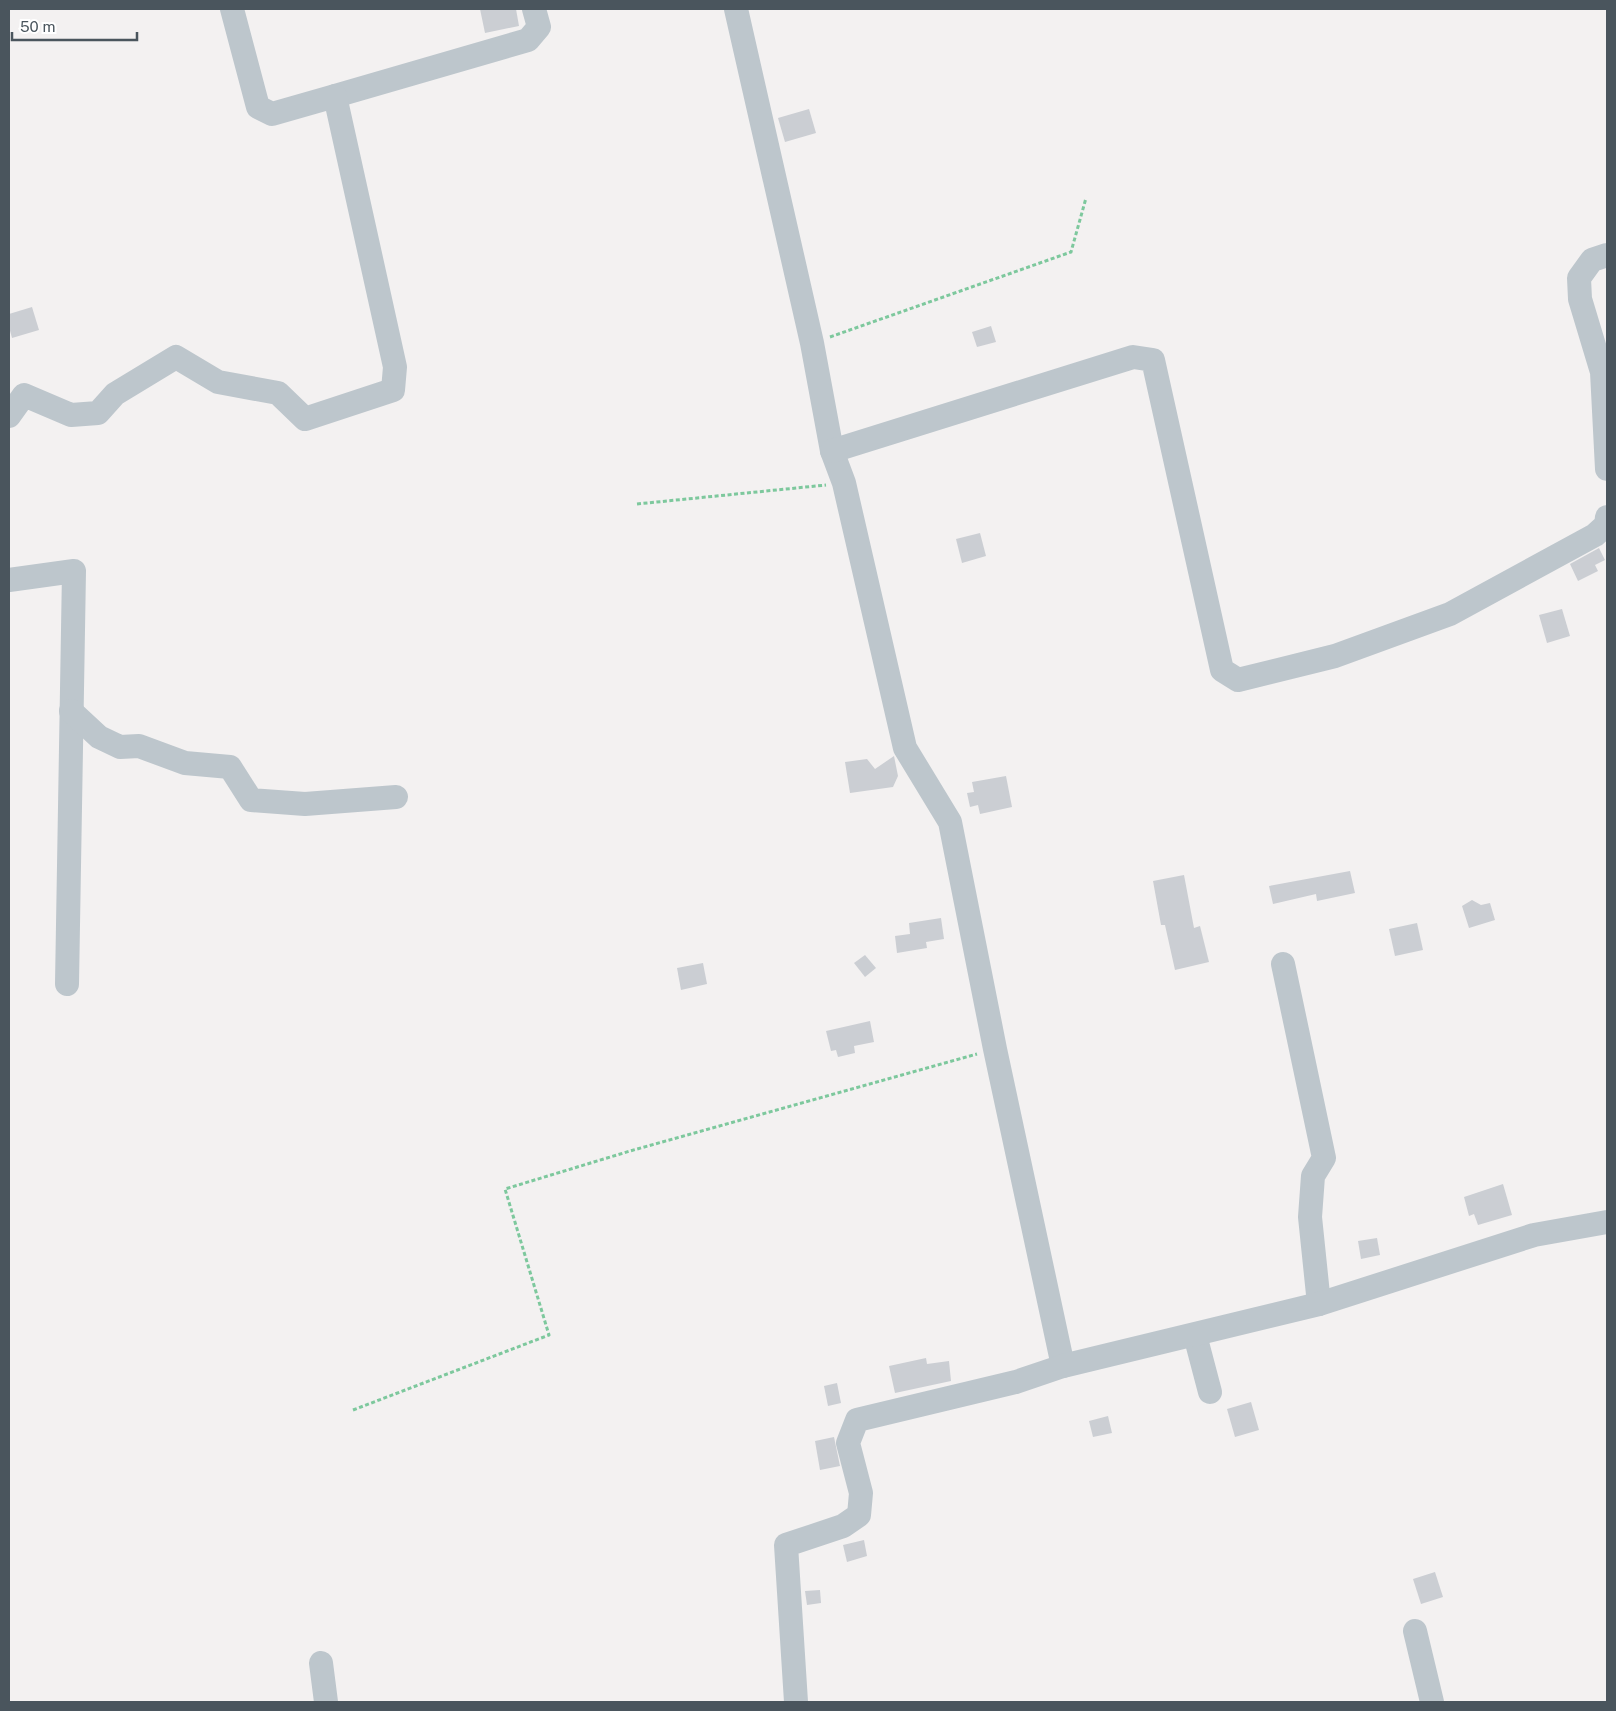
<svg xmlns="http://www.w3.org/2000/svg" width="1616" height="1711" viewBox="0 0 1616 1711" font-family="'Public Sans',sans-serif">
<rect width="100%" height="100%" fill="#f3f1f1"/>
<g fill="#cbced3">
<polygon points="480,9 516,9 519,26 485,33"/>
<polygon points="809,109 816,133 785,142 778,118"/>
<polygon points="32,307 39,330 12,338 9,327 9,314"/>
<polygon points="991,326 996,342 977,347 972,332"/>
<polygon points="980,533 986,556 962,563 956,539"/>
<polygon points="1599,548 1605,560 1595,565 1598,571 1578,581 1570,564"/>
<polygon points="1562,609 1570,636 1547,643 1539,615"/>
<polygon points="894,756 898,776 893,787 850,793 845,762 867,759 875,769"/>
<polygon points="1006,776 1012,807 980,814 978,805 970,807 967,793 974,792 972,782"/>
<polygon points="1350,871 1355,893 1317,901 1316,894 1273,904 1269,886"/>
<polygon points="1184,875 1194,928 1200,926 1209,962 1175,970 1165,925 1161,925 1153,881"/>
<polygon points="1472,900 1481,905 1490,903 1495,920 1469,928 1462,906"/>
<polygon points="941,918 944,939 926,942 927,948 897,953 895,936 910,934 909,923"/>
<polygon points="1417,923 1423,950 1395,956 1389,929"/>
<polygon points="865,955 876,968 865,977 854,963"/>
<polygon points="703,963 707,984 681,990 677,968"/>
<polygon points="870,1021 874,1042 854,1046 855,1053 838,1057 836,1050 831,1051 826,1031"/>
<polygon points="1503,1184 1512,1215 1478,1225 1474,1214 1469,1216 1464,1197"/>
<polygon points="1377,1238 1380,1255 1361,1259 1358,1241"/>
<polygon points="926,1358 927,1364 949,1361 951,1381 895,1393 889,1366"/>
<polygon points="837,1383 841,1403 828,1406 824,1386"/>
<polygon points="1251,1402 1259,1430 1235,1437 1227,1409"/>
<polygon points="1108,1416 1112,1433 1093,1437 1089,1421"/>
<polygon points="834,1437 840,1466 820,1470 815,1441"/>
<polygon points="864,1540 867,1556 847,1562 843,1545"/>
<polygon points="1435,1572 1443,1597 1421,1604 1413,1579"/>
<polygon points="820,1590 821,1603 807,1605 805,1591"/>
</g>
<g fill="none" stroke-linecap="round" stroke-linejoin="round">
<g stroke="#7dc89d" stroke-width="3" stroke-dasharray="4 2.5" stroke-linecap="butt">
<polyline points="830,337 1071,252 1086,198"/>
<polyline points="637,504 826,485"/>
<polyline points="353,1410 549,1335 505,1189 630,1151 977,1054"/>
</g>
<g stroke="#bdc6cc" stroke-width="24">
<polyline points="736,9 812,343 832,451 844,483 905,748 950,822 995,1049 1063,1366"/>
<polyline points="335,96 528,40 539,27 534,9"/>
<polyline points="1607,255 1592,260 1579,278 1580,299 1602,372 1607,469"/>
<polyline points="9,416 24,395 71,415 98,413 115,394 176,357 218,382 278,393 305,419 393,390 395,367 335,96 272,114 258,107 232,9"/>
<polyline points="832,451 1133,357 1153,360 1222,670 1238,680 1335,656 1450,614 1595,535 1606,525 1607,517"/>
<polyline points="9,580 74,571 67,984"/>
<polyline points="71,711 99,737 120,747 139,746 185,763 230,767 251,800 305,804 396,797"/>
<polyline points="1283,964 1324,1158 1313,1176 1310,1217 1319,1304"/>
<polyline points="1195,1335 1210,1392"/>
<polyline points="1415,1631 1432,1702"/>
<polyline points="321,1663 326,1702"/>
<polyline points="796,1702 786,1545 843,1526 859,1515 861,1493 848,1443 857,1420 1016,1382 1063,1366 1319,1304 1534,1235 1607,1222"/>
</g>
</g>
<rect width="1616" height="1711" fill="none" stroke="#4a555d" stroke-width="20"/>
<path d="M12 32v8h125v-8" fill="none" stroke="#4a555d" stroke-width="2.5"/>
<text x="20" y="32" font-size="15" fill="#4a555d" stroke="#ffffff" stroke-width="4" paint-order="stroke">50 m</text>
</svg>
